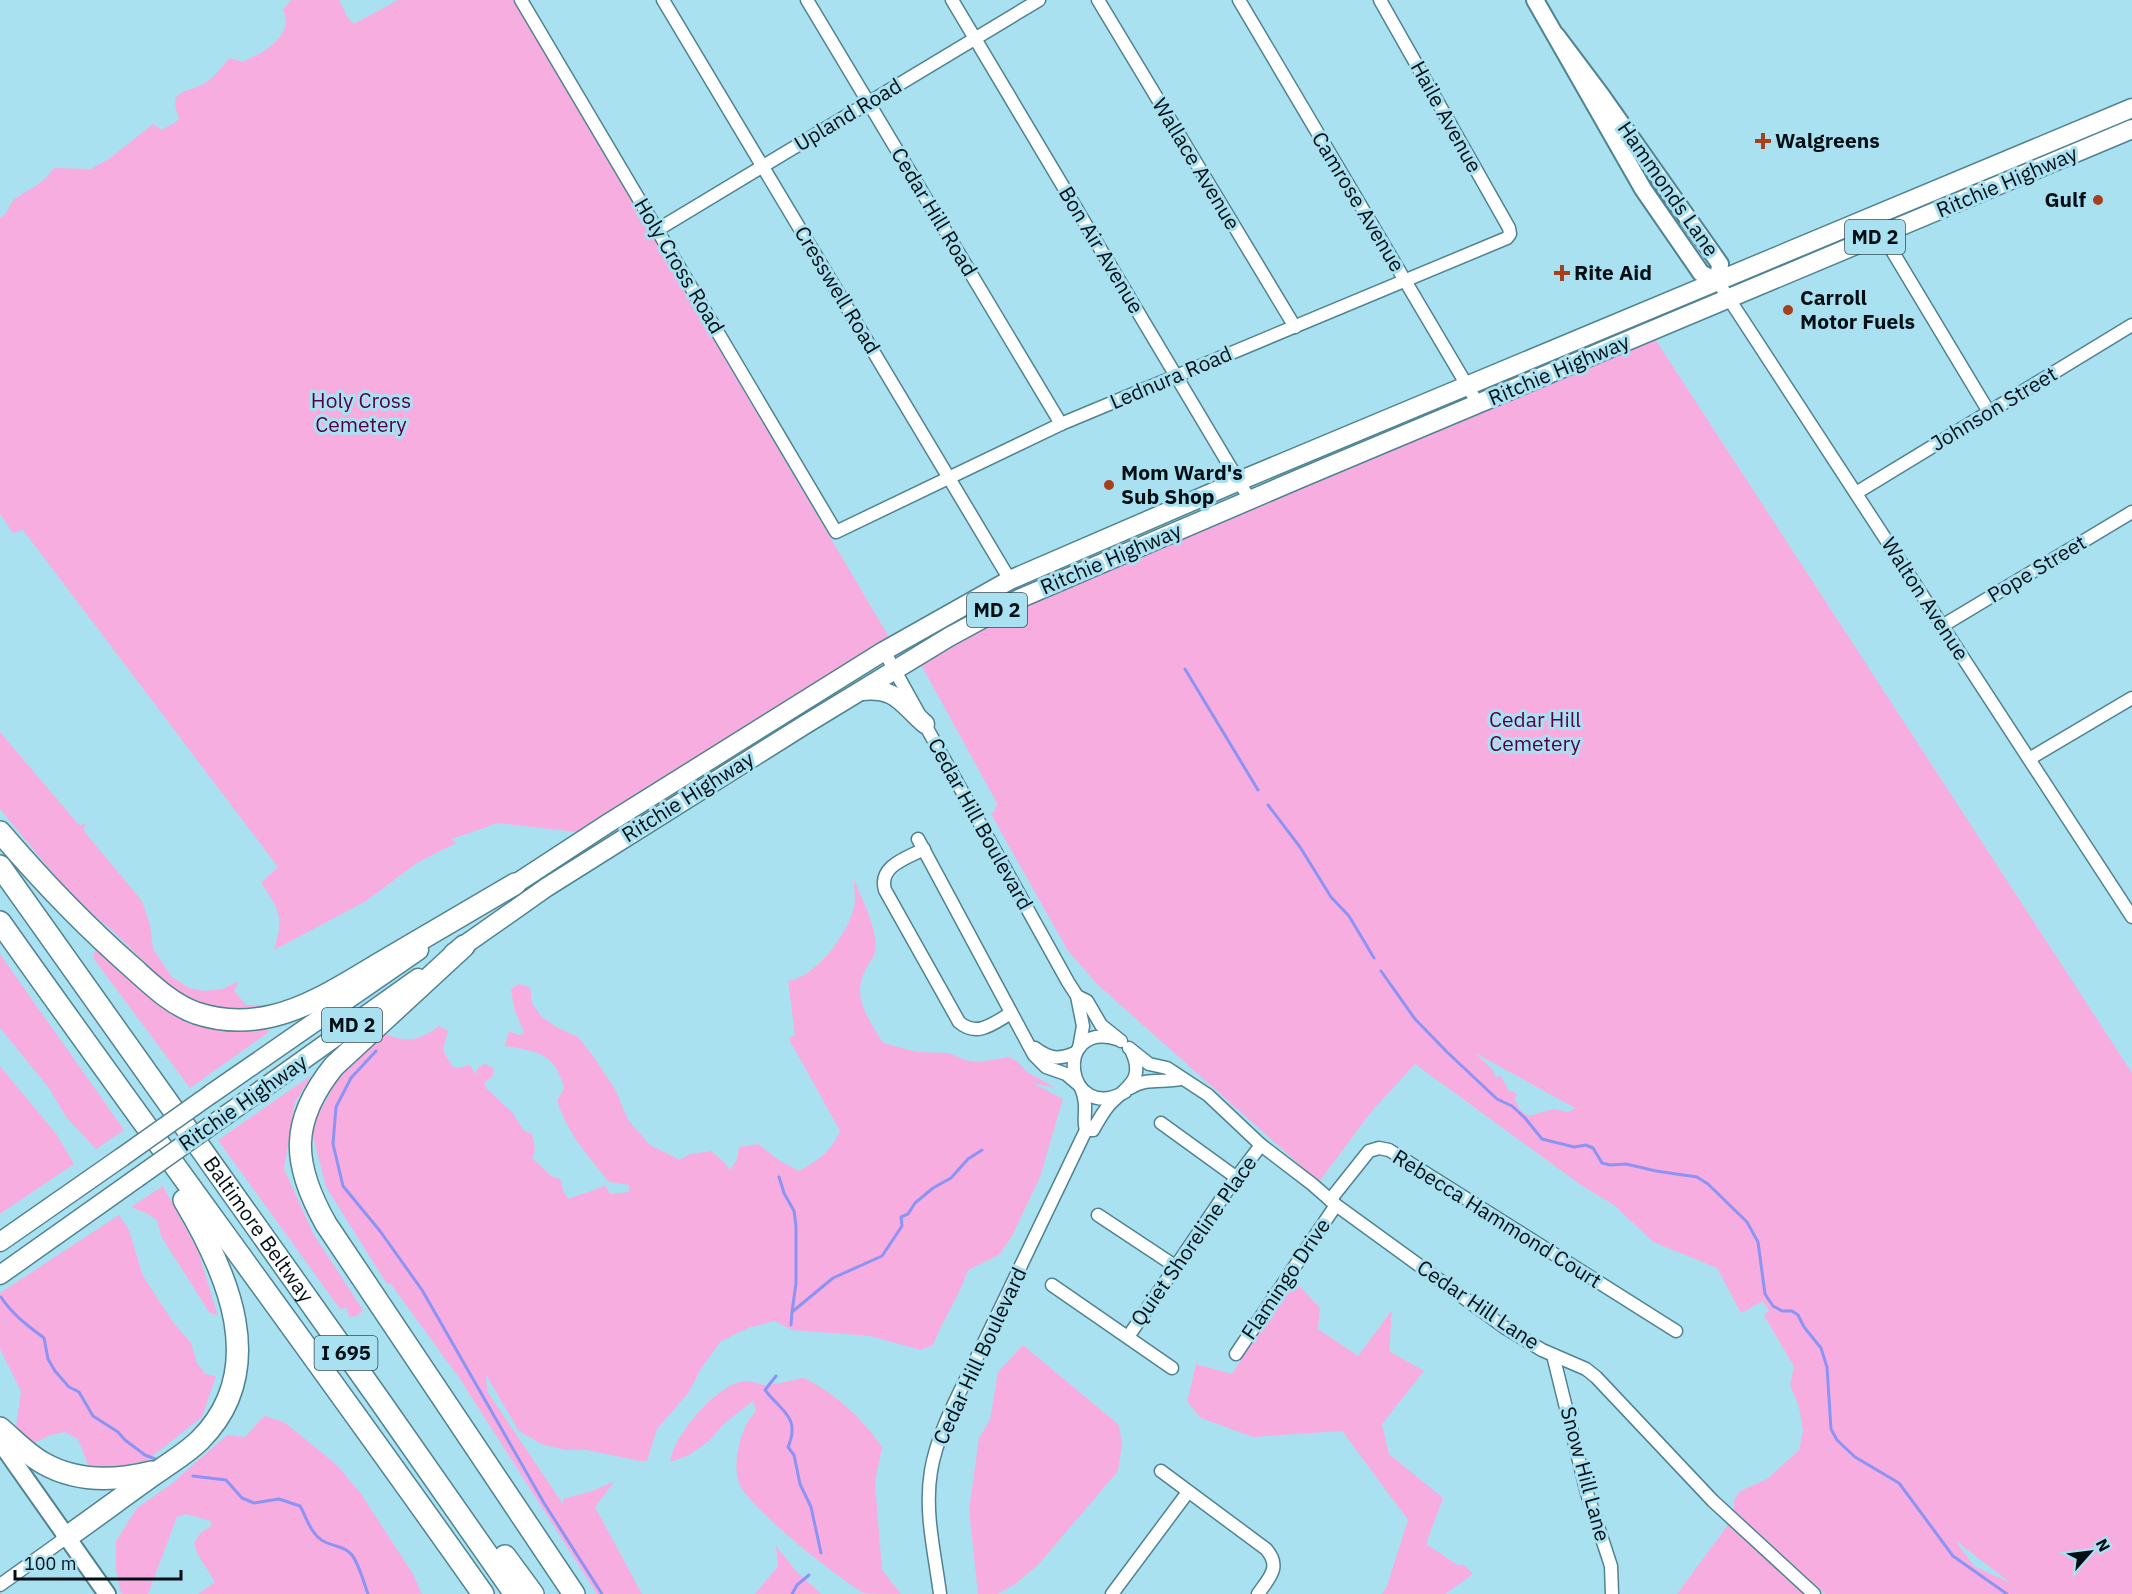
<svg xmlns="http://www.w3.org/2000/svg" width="2132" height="1594" viewBox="0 0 2132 1594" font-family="'IBM Plex Sans',sans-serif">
<rect width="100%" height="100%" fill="#aae1f1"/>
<g fill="#f8ade1" fill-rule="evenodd">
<path d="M291,0H339L348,18L354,24L398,0H513L889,637L577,832L498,823L452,839L456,843L417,863L366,901L274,950C284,918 280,910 261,883L278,867L23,530L13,533L0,514V218C9,214 8,204 15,199C31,187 41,186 54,168L91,169L110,158L153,124L162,130L176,122L179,118C167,88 186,94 205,83C214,78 222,66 230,58L243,62C259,54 283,43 286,23C286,19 284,13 283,9Z"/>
<path d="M1655,339L2132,1073V1594H1825L1734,1512V1500L1740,1491L1767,1479L1799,1450L1803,1431L1799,1407L1790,1385L1794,1367L1764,1315L1769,1311L1763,1301L1741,1313L1717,1268L1653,1242L1614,1205L1581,1185L1415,1064L1371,1112L1319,1182L1097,984L1068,951L991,814L995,811L994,808L998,805L919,661L1023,605ZM1476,1054H1477L1575,1108L1569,1112L1554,1109L1529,1116L1521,1111L1514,1098L1517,1096L1515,1092L1509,1091L1501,1076L1496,1077L1492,1069ZM1955,1540L2008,1581V1582L1974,1566Z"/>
<polygon points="0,732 79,825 86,824 83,830 142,901 150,925 153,949 172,977 189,988 205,991 222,989 239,981 234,991 246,1005 264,1005 251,1010 223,1014 178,996 118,936 69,893 0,809"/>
<path d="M854,879C862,900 875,923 876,946C876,956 869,962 865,971C851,997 870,1021 883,1043L917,1052L949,1053L965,1060L978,1062L1010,1057L1017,1061L1027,1072L1056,1088L1032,1083L1063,1099L1040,1177L1012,1236L999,1255L968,1270C959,1297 943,1319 933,1345L921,1350L870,1336L792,1330L775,1321L748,1328L721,1341L700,1370L689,1392L657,1429L647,1461H640L587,1450H567L543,1445L519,1431L486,1375L487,1391L563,1504V1499L595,1490L615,1481L595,1507L642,1594H597L460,1379L390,1283L387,1284L326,1187L311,1128L346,1063L381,1032C405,1043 418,1042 439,1026L448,1031L443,1050L452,1066L458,1068L470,1065L475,1074L479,1067L485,1064L493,1068V1076L484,1083L487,1089L513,1113L523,1130L532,1134L535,1150L532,1158L551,1176L560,1179L564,1193L569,1199C581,1193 593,1192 605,1185L610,1194L629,1192V1185L609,1182C588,1156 567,1133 557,1100L564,1089C556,1053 537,1051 505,1046L509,1031L519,1035L524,1033L514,1008L511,989L518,984L530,987L532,1003L541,1016L556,1027L578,1037L593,1056L615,1089L628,1120L650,1145L680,1160L690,1154L711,1151L724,1162L730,1170L737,1159L739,1147L758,1144L780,1161L799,1171C818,1160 831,1152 840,1131L790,1041V1037L795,1035L788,981C816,977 848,934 854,907C856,899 854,888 854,879Z"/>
<polygon points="95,950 105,954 150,990 198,1025 246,1031 260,1027 270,1031 190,1088 93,958"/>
<polygon points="0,954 124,1130 96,1149 66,1117 49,1088 0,1028"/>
<polygon points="0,1066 57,1135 74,1164 0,1214"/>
<polygon points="312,1075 295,1102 284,1169 314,1235 363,1310 357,1316 349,1317 347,1308 340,1309 218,1140"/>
<polygon points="163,1186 198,1251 218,1316 209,1312 161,1236 157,1220 146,1213 131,1207"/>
<polygon points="119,1215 129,1230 143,1276 173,1322 191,1343 197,1363 205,1374 216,1376 202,1417 146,1461 110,1469 89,1467 78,1439 65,1432 51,1435 32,1444 16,1427 21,1391 0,1349 0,1293"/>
<polygon points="1292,1278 1320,1308 1318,1329 1358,1356 1392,1310 1389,1351 1424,1371 1382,1424 1389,1454 1443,1498 1426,1544 1459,1566 1463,1564 1473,1574 1445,1594 1382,1594 1387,1586 1408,1520 1342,1431 1253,1437 1201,1418 1187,1402 1196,1364 1232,1374"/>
<polygon points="1023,1345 1119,1425 1122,1445 1118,1471 1038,1565 1014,1585 997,1594 978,1594 969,1510 979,1438 990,1420 998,1372"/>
<path d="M804,1378C836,1394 861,1417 882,1447L875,1483L882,1570L901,1594C890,1594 873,1594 864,1593C840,1580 743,1504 738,1480C733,1459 741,1426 756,1411L753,1401L726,1422L710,1440L689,1455L670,1462C674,1435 719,1380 748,1381C754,1381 760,1385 766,1385C779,1384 792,1380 804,1378Z"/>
<path d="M264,1416L284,1422L337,1465L361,1494L413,1574L422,1594H198L215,1582C208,1568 197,1558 194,1543L201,1532L211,1526V1521L186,1514L177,1517L148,1594H123L120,1590L116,1569V1541L137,1508L170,1485L227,1435L245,1437Z"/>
<polygon points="1730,1522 1810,1594 1677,1594"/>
<polygon points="776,1546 796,1571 821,1594 755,1594 778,1566"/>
</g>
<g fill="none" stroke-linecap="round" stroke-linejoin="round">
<g stroke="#8b94f2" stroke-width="3">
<polyline points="1185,669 1258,790"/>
<polyline points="1268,805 1300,847 1331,897 1349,916 1374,958"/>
<polyline points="1381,971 1415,1019 1447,1052 1497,1099 1512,1106 1525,1118 1542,1139 1574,1147 1586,1145 1593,1148 1602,1163 1610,1165 1626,1164 1656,1171 1697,1177 1708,1184 1747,1222 1758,1242 1765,1294 1773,1306 1782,1311 1792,1311 1798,1315 1804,1327 1821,1348 1827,1367 1831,1429 1837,1440 1855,1457 1899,1483 1953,1556 2007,1594"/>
<polyline points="376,1051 351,1078 336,1107 333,1144 343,1186 380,1231 422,1290 544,1503 602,1594"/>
<polyline points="779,1177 784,1193 794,1211 796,1226 796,1283 792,1312"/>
<path d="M1,1297C13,1315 27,1325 44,1338L48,1359L55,1371L69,1387L79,1392L93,1416L118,1432L125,1440L145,1455L160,1461"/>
<polyline points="791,1325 792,1312 833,1278 882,1256 902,1226 901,1217 908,1214 915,1203 933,1188 951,1178 968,1159 982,1150"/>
<path d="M776,1376L765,1390C781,1411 801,1417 788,1447L794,1455L800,1484L811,1507L821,1553"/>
<path d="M193,1476L226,1480L242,1498L254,1503L279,1499L300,1506C306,1516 309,1530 319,1538C328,1547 343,1544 352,1555C360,1566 363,1581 368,1594"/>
<polyline points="792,1594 797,1585 809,1575"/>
</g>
<defs>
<g id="street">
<polyline points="521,0 836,532 1061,424 1507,238 1510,234 1509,228 1380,0"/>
<polyline points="663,0 1010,580"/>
<polyline points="807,0 1061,424"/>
<polyline points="952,0 1250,500"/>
<polyline points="1098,0 1295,327"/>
<polyline points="1239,0 1478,404"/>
<polyline points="657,230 1039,0"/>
<polyline points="1882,234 1989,412"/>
<polyline points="1718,282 2132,917"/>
<polyline points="1856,493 2132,325"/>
<polyline points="1942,626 2132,512"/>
<polyline points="884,651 1068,982 1077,996 1087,1001 1101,1025 1121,1041"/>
<polyline points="2029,759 2132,698"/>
<polyline points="918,839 1034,1055 1046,1067 1066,1074 1079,1085"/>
<path d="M924,849C907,858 878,866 885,890L959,1022C977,1038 994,1023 1011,1013"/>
<polyline points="1077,996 1083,1026 1079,1048"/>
<path d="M1117,1039C1052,1020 1065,1125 1125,1092"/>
<path d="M1035,1048C1050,1059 1058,1060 1075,1053"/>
<polyline points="1129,1048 1149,1064 1167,1068 1208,1095 1261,1145 1312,1184 1336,1205 1504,1327 1542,1350 1586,1369 1596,1377 1713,1501 1814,1594"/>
<path d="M1130,1088C1146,1077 1163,1083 1181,1079"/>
<polyline points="1161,1123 1237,1178"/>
<path d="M1086,1130H1093C1098,1121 1103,1112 1109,1105C1126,1087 1145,1081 1132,1052"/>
<polyline points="1330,1200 1369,1151 1379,1148 1389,1150 1676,1331"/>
<polyline points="1098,1215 1175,1266"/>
<polyline points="1052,1285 1172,1368"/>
<polyline points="1128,1337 1233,1182 1261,1145"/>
<polyline points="1236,1354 1336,1205"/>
<polyline points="1553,1355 1587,1493 1611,1566 1612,1594"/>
<path d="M1161,1471L1266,1549C1282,1567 1269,1578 1258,1594"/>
<polyline points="0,1585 67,1537"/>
<path d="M940,1594C935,1554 924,1512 931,1471C937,1433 960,1392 977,1357C1013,1281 1050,1206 1086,1130C1082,1118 1089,1106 1081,1088"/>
<polyline points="1112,1594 1188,1492"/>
</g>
<g id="secondary">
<polyline points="1535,0 1643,189 1701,273 1718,282 1720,264 1601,95 1556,35"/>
<polyline points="0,1442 107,1594"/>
</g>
<g id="primary">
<path d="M861,691C896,687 901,703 925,724"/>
<polyline points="503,892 607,824 884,651 1010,580 1239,481 2132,108"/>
<polyline points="453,953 547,887 806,724 949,637 1021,598 1301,478 2132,129"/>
<polyline points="211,1094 419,950"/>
<polyline points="226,1115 418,978"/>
<polyline points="0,1242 122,1157"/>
<polyline points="0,1275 137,1178"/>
</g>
<g id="highway">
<path d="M0,832C42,881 85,926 133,968C152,985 171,1004 196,1013C220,1021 247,1022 272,1016C311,1007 348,982 382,962C426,936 471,910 515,884"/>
<path id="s1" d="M0,866L378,1398L515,1594"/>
<path d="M0,922C159,1147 324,1368 483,1594"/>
<path d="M464,946L334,1066C289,1122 292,1164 326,1224L574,1594"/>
<path d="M0,1428C14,1440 27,1454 43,1463C76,1482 116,1481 152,1472"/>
<path d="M67,1537C97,1516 126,1494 156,1473C171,1462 187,1453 200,1440C271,1369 227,1272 184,1200"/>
<polyline points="505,1556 533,1594"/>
</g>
</defs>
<use href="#street" stroke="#4f8392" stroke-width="15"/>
<use href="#secondary" stroke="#4f8392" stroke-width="20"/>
<use href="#primary" stroke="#4f8392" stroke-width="21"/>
<use href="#highway" stroke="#4f8392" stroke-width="24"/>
<use href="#street" stroke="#fff" stroke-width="12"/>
<use href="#secondary" stroke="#fff" stroke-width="16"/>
<use href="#primary" stroke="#fff" stroke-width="18"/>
<use href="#highway" stroke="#fff" stroke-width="21"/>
<defs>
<g id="primary-bridge">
<polyline points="122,1157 211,1094"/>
<polyline points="137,1178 226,1115"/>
</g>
</defs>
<use href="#primary-bridge" stroke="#4f8392" stroke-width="21" stroke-linecap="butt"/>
<use href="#primary-bridge" stroke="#fff" stroke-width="18"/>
</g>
<g fill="#a63f1c" stroke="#aae1f1" stroke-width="2">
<path d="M1760 132h6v6h6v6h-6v6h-6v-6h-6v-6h6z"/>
<circle cx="2098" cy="200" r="6"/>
<path d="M1559 264h6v6h6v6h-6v6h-6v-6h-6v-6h6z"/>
<circle cx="1788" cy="310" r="6"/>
<circle cx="1109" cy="485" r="6"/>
</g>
<g text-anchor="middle" stroke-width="6" stroke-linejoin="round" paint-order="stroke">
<g fill="#aae1f1" stroke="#334e57" stroke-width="1.5">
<rect x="1845" y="220" width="60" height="34" rx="4.5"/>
<rect x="967" y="593" width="60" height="34" rx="4.5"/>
<rect x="322" y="1008" width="60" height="34" rx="4.5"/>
<rect x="314.5" y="1336" width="63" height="34" rx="4.5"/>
</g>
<g font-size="20" font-weight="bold" fill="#000f15">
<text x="1875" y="244">MD 2</text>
<text x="997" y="617">MD 2</text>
<text x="352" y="1032">MD 2</text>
<text x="346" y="1360">I 695</text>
</g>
<g font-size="21" fill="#000f15" stroke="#aae1f1">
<text transform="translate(848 115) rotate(-31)" y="7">Upland Road</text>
<text transform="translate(1446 117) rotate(61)" y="7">Haile Avenue</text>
<text transform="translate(1196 164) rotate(59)" y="7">Wallace Avenue</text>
<text transform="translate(2007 182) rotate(-23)" y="7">Ritchie Highway</text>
<text transform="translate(1668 189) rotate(55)" y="7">Hammonds Lane</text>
<text transform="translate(1358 202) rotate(59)" y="7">Camrose Avenue</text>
<text transform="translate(934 212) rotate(59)" y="7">Cedar Hill Road</text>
<text transform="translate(1101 250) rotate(59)" y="7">Bon Air Avenue</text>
<text transform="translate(679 266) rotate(59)" y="7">Holy Cross Road</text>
<text transform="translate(837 290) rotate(59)" y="7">Cresswell Road</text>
<text transform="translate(1559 370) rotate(-23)" y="7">Ritchie Highway</text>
<text transform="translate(1171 378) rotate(-23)" y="7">Lednura Road</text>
<text transform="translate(1994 409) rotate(-31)" y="7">Johnson Street</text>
<text transform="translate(1111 559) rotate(-23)" y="7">Ritchie Highway</text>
<text transform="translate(2037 569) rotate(-31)" y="7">Pope Street</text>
<text transform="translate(1925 599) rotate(57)" y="7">Walton Avenue</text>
<text transform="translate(688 797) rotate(-32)" y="7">Ritchie Highway</text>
<text transform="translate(980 824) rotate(61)" y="7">Cedar Hill Boulevard</text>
<text transform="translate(243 1103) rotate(-35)" y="7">Ritchie Highway</text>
<text transform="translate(1497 1219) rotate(32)" y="7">Rebecca Hammond Court</text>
<text dy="7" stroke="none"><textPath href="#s1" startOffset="446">Baltimore Beltway</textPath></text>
<text transform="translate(1194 1241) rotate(-55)" y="7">Quiet Shoreline Place</text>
<text transform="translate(1286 1279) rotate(-56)" y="7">Flamingo Drive</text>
<text transform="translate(1478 1305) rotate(34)" y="7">Cedar Hill Lane</text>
<text transform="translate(980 1356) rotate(-65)" y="7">Cedar Hill Boulevard</text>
<text transform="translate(1585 1474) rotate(75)" y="7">Snow Hill Lane</text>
</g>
<g font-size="21" font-weight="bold" fill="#000f15" stroke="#aae1f1" text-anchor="start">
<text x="1775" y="148">Walgreens</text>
<text x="2086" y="207" text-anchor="end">Gulf</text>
<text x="1574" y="280">Rite Aid</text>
<text x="1800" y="305">Carroll<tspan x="1800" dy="24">Motor Fuels</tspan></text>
<text x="1121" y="480">Mom Ward's<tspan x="1121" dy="24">Sub Shop</tspan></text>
</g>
<g font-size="21" fill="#560146" stroke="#aae1f1">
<text x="361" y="408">Holy Cross<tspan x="361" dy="24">Cemetery</tspan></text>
<text x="1535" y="727">Cedar Hill<tspan x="1535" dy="24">Cemetery</tspan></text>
</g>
</g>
<g transform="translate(2090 1552) rotate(62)" stroke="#aae1f1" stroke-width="4.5" paint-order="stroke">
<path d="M0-4.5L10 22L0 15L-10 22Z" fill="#000f15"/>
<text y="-9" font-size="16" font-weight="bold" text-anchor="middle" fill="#000f15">N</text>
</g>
<path d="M15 1570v9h166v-9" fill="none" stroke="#000f15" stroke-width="3"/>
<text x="24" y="1570" font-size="18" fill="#000f15" stroke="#aae1f1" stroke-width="4.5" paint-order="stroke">100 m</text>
</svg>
